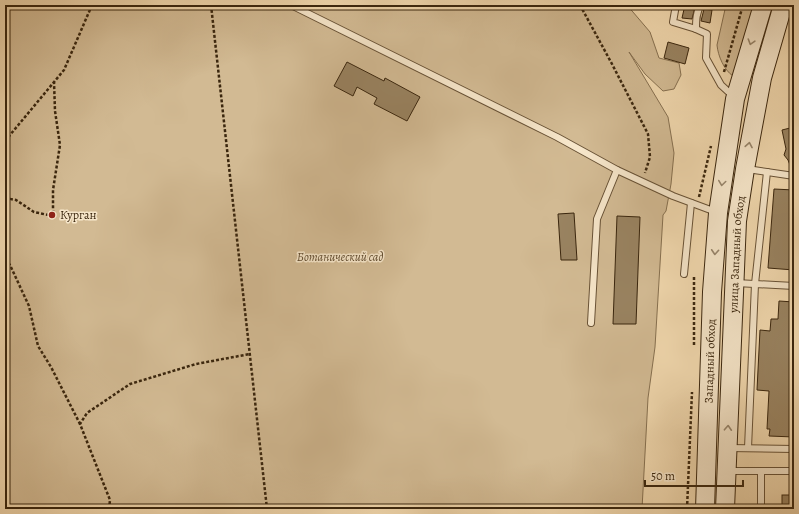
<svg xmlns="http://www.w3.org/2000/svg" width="799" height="514" viewBox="0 0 799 514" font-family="Alegreya,serif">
<rect width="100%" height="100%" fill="#f1d8ae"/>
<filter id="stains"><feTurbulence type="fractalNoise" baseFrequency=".005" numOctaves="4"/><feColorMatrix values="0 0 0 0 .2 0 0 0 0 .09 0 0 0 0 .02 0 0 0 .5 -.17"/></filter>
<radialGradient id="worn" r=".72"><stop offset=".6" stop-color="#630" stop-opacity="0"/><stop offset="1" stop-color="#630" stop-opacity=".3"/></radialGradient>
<g fill="#d2ba93" stroke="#867050">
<polygon points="5,5 627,5 650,32 659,58 679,63 681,75 674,89 663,91 645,74 629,52 668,117 674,153 671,184 666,211 663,215 655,347 648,398 642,509 5,509"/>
<path d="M726,5H754L733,76C724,70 718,56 717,45Z"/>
</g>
<g fill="#998361" stroke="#3a260e">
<polygon points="685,5 695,7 692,19 682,18"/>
<polygon points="704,9 712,10 710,23 701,21"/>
<polygon points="668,42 689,48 685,64 664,58"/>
<polygon points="347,62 384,81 385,78 420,97 407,121 374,104 377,98 357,87 353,96 334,86"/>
<polygon points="794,127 794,165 790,165 788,160 784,155 786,149 782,130"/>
<polygon points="774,189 794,190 794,270 768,268"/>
<polygon points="574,213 577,260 561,260 558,214"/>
<polygon points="617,216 640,217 636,324 613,324"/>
<polygon points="779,301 794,302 793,402 794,402 794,437 769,436 770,429 767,429 769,391 757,390 760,330 770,331 771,319 778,319"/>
<rect x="782" y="495" width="12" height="13"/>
</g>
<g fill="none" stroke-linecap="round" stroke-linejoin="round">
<defs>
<g id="service">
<polyline points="291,5 557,137 617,170 673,196 716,212"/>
<polyline points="676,5 673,22 696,29 707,34 706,58 721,85 733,96"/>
<path d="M696,29C696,21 696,12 701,5"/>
<polyline points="747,169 794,176"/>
<polyline points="684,274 691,203"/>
<polyline points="736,283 794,286"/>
<polyline points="591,323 597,219 617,170"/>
<polyline points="728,448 794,449"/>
<polyline points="748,448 755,284 767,172"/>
<polyline points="728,471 794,471"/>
<polyline points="761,471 761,509"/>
</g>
<g id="secondary">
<path id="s1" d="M705,509L712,292L718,213L735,99L763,5"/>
<path id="s2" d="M725,509L737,221L745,169L762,78L783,5"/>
</g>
</defs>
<use href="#service" stroke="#685236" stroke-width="8"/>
<use href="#secondary" stroke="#3a260e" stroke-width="20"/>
<g stroke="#3a260e" stroke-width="2.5" stroke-dasharray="3 2" stroke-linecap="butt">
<polyline points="211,5 267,509"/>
<polyline points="580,5 612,64 648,134 650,157 645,173"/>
<polyline points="724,72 743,5"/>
<polyline points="5,141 64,70 92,5"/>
<polyline points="699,197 711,146"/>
<polyline points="5,198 16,200 34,212 53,216 53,190 60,145 55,111 54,82"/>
<polyline points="5,259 10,265 29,306 38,346 51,367 80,424"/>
<polyline points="694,345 694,276"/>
<polyline points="109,509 110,500 80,424 87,413 130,384 196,364 250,354"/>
<polyline points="687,509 692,392"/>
</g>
<use href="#service" stroke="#f6e6ca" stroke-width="6"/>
<use href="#secondary" stroke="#f6e6ca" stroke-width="18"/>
</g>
<defs><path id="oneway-chevron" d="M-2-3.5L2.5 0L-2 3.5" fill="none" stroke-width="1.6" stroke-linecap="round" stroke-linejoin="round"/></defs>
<g stroke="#98866c">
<use href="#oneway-chevron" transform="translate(751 42) rotate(107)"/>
<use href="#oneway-chevron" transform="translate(749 145) rotate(-80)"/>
<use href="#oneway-chevron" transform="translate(722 183) rotate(98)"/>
<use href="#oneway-chevron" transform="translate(715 252) rotate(94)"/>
<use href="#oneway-chevron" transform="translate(728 428) rotate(-87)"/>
</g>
<circle fill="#8f2418" stroke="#f6e6ca" stroke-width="1.5" cx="52" cy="215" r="4"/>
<g text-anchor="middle" stroke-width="3" stroke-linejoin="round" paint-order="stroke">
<g font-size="12" fill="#3a260e" stroke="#f6e6ca" text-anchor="start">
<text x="60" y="219">Курган</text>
</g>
<g font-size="12" fill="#3a260e" stroke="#f6e6ca">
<text dy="4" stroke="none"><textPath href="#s2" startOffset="255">улица Западный обход</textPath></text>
<text dy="4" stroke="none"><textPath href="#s1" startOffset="148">Западный обход</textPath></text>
</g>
<g font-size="12" font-style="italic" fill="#604b2f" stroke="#f6e6ca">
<text x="340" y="261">Ботанический сад</text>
</g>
</g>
<rect width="799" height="514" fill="none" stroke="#f1d8ae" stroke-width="20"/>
<rect x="6" y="6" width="787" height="502" fill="none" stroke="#3a260e" stroke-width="2"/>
<rect x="10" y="10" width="779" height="494" fill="none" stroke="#3a260e"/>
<path d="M645 480v6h98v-6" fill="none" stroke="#3a260e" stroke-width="2"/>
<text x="651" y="480" font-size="12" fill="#3a260e" stroke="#f6e6ca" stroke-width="3" paint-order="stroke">50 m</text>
<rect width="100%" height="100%" filter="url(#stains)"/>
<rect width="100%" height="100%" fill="url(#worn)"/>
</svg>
